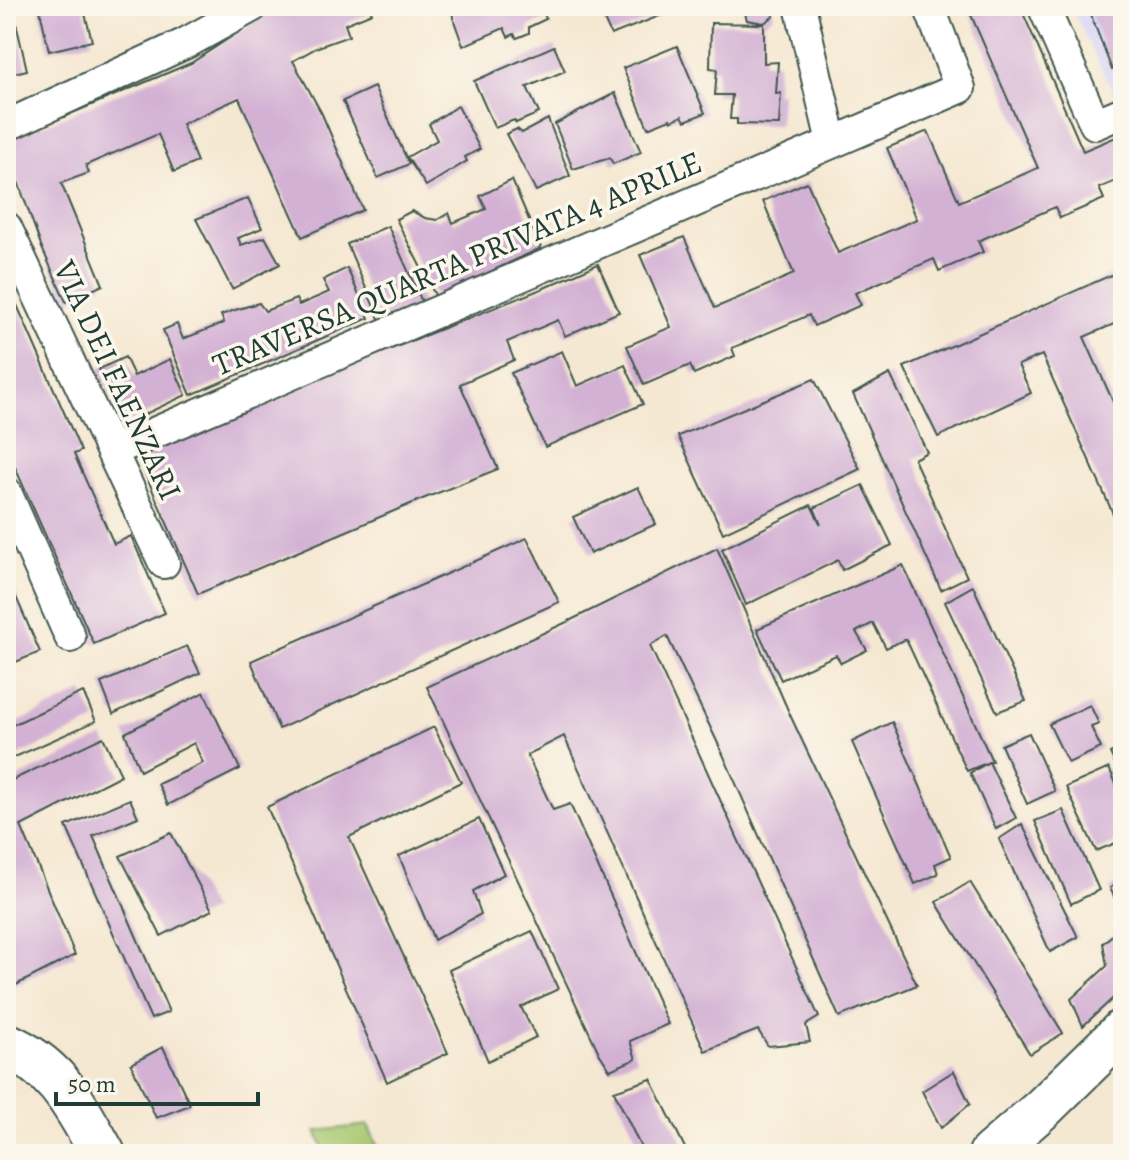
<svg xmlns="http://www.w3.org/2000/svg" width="1129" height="1160" viewBox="0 0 1129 1160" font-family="Alegreya,serif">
<rect width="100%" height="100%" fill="#fbf7ec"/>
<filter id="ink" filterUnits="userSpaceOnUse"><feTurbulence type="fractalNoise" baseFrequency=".0125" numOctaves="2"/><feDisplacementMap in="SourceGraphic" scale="16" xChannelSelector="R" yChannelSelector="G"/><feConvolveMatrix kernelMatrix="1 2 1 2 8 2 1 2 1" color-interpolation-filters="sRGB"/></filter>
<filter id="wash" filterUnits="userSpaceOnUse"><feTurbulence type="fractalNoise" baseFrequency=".006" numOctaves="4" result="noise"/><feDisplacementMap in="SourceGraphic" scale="32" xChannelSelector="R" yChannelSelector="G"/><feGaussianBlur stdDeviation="1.8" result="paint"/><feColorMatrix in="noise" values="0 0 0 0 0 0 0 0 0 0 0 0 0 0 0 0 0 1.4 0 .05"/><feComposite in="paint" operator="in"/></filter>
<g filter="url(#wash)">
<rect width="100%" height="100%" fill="#f5e8d2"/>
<polygon fill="#dad6f7" points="1070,6 1123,6 1123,102 1119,104"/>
<polygon fill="#a7c870" stroke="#638252" stroke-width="2" points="368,1125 381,1154 326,1154 316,1131"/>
<g id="blocks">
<g fill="#d3b1d4">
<polygon points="6,6 12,6 27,70 6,75"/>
<polygon points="39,6 83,6 92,41 49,51"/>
<polygon points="278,6 369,6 372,13 345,24 349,36 318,47 293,61 322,114 363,210 302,237 239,98 182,124 197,162 174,172 158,134 86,165 89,173 61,183 103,285 66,302 42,248 17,179 10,182 6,173 6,141 191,63"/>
<polygon points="452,6 541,6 546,19 529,27 529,33 517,38 514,34 508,37 504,28 463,46 453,18"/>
<polygon points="598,6 685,6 611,35"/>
<polygon points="743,6 772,6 774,16 764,23 747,20"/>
<polygon points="967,6 1020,6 1083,151 1123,134 1123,178 1099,188 1104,199 1060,218 1055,207 978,241 983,252 939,271 934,259 855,293 861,305 814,326 809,315 732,348 735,356 694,374 690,365 644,385 627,346 671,327 640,255 684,237 715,308 794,274 763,201 807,182 838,253 917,219 887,148 928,131 959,202 1038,168"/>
<polygon points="1108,6 1123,6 1123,65 1112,70 1091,15"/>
<polygon points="711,23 764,24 764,63 778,62 776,94 781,93 779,125 737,124 737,119 730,119 732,95 715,95 717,69 710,68"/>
<polygon points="554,46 565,71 527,87 539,113 516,123 514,120 495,128 474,81"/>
<polygon points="677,46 705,113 685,121 682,116 671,121 670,119 648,128 623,68"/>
<polygon points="374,87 409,164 378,178 343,101"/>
<polygon points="615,93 641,152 613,164 610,158 573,169 555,124"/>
<polygon points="458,106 480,149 465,157 467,161 426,186 407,157 437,140 429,124"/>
<polygon points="548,119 570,176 536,191 506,134 517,129 522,133"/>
<polygon points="512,180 541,248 436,297 396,219 412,211 425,218 437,220 449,213 453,223 486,209 480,196"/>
<polygon points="248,198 262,228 238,238 241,245 265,237 280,264 232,289 196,219"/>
<polygon points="388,226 423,304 380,321 347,244"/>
<polygon points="598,264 619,312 565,336 558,320 507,342 514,360 460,384 498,469 420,500 198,594 137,455 198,427 255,406 326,375 544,288"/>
<polygon points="347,268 369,318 191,395 163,330 177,324 183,339 224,323 221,315 235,310 259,303 265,311 296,299 299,305 329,292 323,280"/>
<polygon points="1120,271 1123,279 1123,320 1084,337 1123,424 1123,536 1042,355 1018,365 1031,393 938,437 904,367"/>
<polygon points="6,280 81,451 74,454 114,544 131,536 165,613 94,644 6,447"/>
<polygon points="562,351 577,386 625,365 643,404 545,447 511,373"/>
<polygon points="125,357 134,376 170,359 186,395 124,424 99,369"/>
<polygon points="890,374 927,452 914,459 967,577 941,590 853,394"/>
<polygon points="814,379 860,469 723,533 678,436"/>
<polygon points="863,485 892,545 842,570 838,560 746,605 722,549 811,505 821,525 814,508"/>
<polygon points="638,487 656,524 590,554 573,517"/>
<polygon points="527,538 559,602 279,729 251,661"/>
<polygon points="717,548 791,717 917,985 839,1017 722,752 667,636 650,646 819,1017 806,1025 810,1042 768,1046 758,1030 705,1051 564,736 527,755 553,810 570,804 668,1024 630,1041 636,1059 610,1070 599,1053 427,687 569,621"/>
<polygon points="903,565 992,761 989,762 1016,818 996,829 970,773 989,762 967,771 906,639 886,648 873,623 856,632 867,650 841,663 836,655 781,680 757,629"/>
<polygon points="6,574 40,652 6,666"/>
<polygon points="973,586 1026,701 997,712 945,602"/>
<polygon points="187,646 200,673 113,714 101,683"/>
<polygon points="83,692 96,721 6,761 6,728"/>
<polygon points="204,692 240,769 168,805 158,784 203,763 194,743 140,771 125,733"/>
<polygon points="1090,705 1099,724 1091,727 1101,748 1068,763 1049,724"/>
<polygon points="892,722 951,857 935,864 938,874 915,884 852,742"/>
<polygon points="434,727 461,782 349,837 448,1053 387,1082 267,807"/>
<polygon points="1029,733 1055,791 1027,804 1001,745"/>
<polygon points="103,737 121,775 21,826 75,955 6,990 6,783"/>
<polygon points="1123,747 1123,781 1110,753"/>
<polygon points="1109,768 1123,799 1123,840 1096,851 1066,787"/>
<polygon points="130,799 138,817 93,836 169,1012 151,1019 66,826"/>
<polygon points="1063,810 1099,890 1071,904 1035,821"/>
<polygon points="479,819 504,874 473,891 481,914 434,940 399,856"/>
<polygon points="1022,824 1078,937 1050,952 999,839"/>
<polygon points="171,833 212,910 161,936 120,856"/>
<polygon points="1123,880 1123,916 1110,888"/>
<polygon points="970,882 1063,1033 1030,1054 936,902"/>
<polygon points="1123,926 1123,989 1083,1026 1071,999 1107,966 1103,943"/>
<polygon points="532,931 558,989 521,1007 536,1037 488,1061 449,970"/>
<polygon points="163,1047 190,1105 156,1118 131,1064"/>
<polygon points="954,1071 970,1104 941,1128 922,1091"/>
<polygon points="651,1079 688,1154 644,1154 614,1091"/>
</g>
</g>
</g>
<g filter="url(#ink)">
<use href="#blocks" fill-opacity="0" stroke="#3f574c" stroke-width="2"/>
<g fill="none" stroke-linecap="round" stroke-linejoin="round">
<defs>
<g id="street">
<polyline points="800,6 832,142"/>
<polyline points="1043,6 1095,124 1123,112"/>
<polyline points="6,126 186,43 253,6"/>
<polyline points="6,227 164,563"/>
<polyline points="112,451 960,88 929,6"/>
<polyline points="6,492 70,637"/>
</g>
<polyline id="secondary" points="990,1154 1043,1108 1123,1030"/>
<path id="highway" d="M6,1045C60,1069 75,1106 103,1154"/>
</defs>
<use href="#street" stroke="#3f574c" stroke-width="34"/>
<use href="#secondary" stroke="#3f574c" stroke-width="46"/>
<use href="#highway" stroke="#3f574c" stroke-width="48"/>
<use href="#street" stroke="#fff" stroke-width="30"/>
<use href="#secondary" stroke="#fff" stroke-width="42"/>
<use href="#highway" stroke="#fff" stroke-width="44"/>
</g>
</g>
<g text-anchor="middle" stroke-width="7" stroke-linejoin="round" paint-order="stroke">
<g font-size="32" fill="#1f3d34" stroke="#fbf7ec">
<text transform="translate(457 263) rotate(-23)" y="11">TRAVERSA QUARTA PRIVATA 4 APRILE</text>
<text transform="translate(118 380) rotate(65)" y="11">VIA DEI FAENZARI</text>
</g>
</g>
<rect width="1129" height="1160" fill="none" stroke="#fbf7ec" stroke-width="32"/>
<path d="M56 1092v12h202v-12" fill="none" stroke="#1f3d34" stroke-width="4"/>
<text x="68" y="1092" font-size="24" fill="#1f3d34" stroke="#fbf7ec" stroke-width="6" paint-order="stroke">50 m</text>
</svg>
